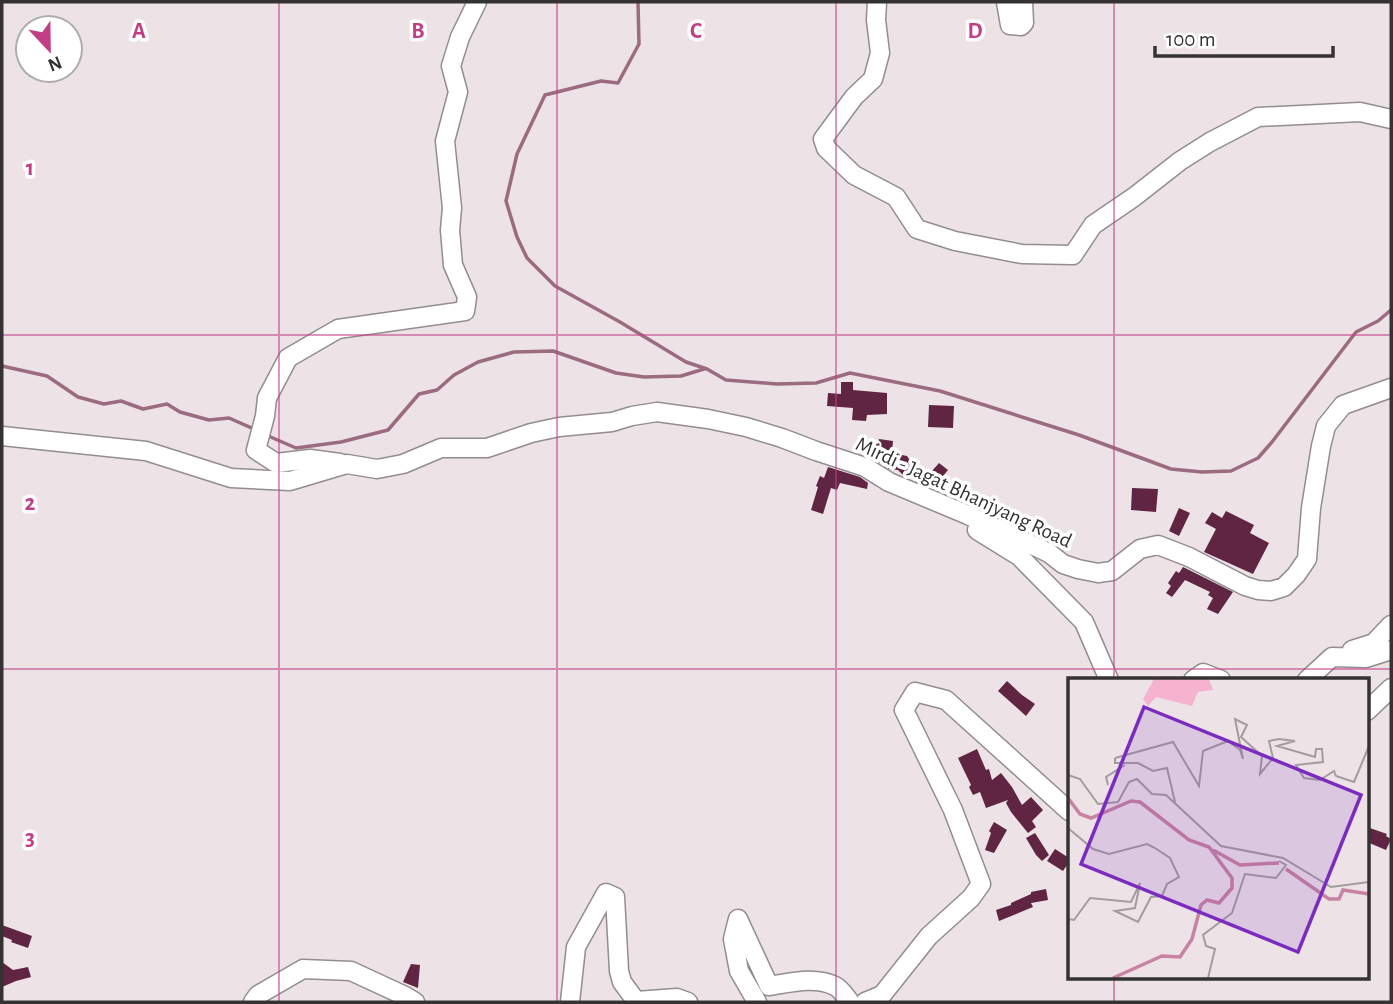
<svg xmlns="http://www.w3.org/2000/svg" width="1393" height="1004" viewBox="0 0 1393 1004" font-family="'Alegreya Sans',sans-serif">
<rect width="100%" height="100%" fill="#ede3e7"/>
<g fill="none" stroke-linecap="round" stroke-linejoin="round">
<g stroke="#9b6b80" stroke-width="3.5">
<polyline points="638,2 639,44 618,83 601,81 545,95 517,154 506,201 517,237 527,258 555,286 620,322 686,362 707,369 726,380 777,384 816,383 850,373 940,391 1079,435 1171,469 1202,472 1231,471 1258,458 1272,442 1356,332 1378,321 1391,310"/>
<polyline points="2,366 47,376 78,397 104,404 121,401 143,409 167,404 180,412 209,420 229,418 256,430"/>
<polyline points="266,435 296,448 341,442 388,430 419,394 437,390 454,375 478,362 514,352 553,351 616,373 644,377 681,376 704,369"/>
</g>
</g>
<g fill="#5f2542">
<polygon points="841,382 853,382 853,390 887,393 887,414 867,415 866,421 852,420 853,408 827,406 828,393 841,394"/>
<polygon points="929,405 954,406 953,428 928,427"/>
<polygon points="879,439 893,441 892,453 907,456 915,468 903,475 898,470 889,469 871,457 857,452 858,447 877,450"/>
<polygon points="939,463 948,470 933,488 924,480"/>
<polygon points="828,467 860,477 868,483 867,489 840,483 837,490 831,488 823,514 811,510 818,487 816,486 820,476 824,478"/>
<polygon points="1132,488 1158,489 1156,512 1131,510"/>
<polygon points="1179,508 1190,513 1179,536 1169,531"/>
<polygon points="1226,511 1254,525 1250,533 1269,543 1253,574 1204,552 1216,529 1205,523 1212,512 1222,518"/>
<polygon points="1183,567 1233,592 1218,614 1207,609 1213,598 1208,595 1210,592 1185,580 1172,597 1166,593 1171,586 1168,583 1176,571 1179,573"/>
<polygon points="1007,681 1022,695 1035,704 1026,716 998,691"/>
<polygon points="977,749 986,770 989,769 992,780 1001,773 1012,787 1022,805 1031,797 1043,810 1032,821 1036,827 1028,833 1011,812 1006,803 1008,800 986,808 980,792 973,795 969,787 971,785 958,758"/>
<polygon points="994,822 1007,830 994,853 985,850 991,833 989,831"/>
<polygon points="1367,827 1387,834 1386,836 1391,839 1386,850 1367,842"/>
<polygon points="1035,833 1049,855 1042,861 1036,855 1026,838"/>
<polygon points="1055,849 1069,858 1069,862 1063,871 1047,861"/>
<polygon points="1046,889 1048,900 1031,903 1033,907 999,921 996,910 1011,905 1011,903 1031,894 1031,892"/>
<polygon points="2,925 32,936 28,948 11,942 12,940 2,936"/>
<polygon points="2,962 13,970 28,967 31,977 16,981 2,987"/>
<polygon points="411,964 420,965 418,988 403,982"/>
</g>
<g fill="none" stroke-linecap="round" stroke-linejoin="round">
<defs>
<g id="minor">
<polyline points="877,2 876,20 880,53 873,79 854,97 823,139 826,148 854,175 896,197 917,229 955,241 1022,254 1073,255 1093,225 1134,197 1180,161 1210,142 1258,117 1360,112 1391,119"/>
<polyline points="1006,2 1010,25 1021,26 1024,23 1023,2"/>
<polyline points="2,436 146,451 231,478 290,481 347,464 377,469 403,464 441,448 487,448 531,433 559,427 612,422 632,416 657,412 708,419 746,427 782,438 816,451 865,467 889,482 968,515 1049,553 1063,564 1078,569 1098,573 1112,571 1140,549 1158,545 1189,557 1245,586 1258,590 1271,591 1284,587 1296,575 1307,559 1311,508 1321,446 1326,426 1343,405 1391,388"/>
<polyline points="340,463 310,459 276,463 256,450 265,416 267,398 288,358 338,329 465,311 467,297 453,265 450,230 452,208 445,141 458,92 451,66 460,37 477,2"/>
<polyline points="977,530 1019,556 1084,622 1109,680"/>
<polyline points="1352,650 1374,643 1391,625"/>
<polyline points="1193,680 1203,673 1221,680"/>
<polyline points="1307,680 1332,657 1366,658 1391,650"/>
<polyline points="1367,711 1391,688"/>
<polyline points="253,1002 258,995 303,969 351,971 405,996 415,1002"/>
<polyline points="570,1002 576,947 606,893 615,897 619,971 622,982 636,1001 677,998 688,1002"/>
<path d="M757,1002L739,971L733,939L738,919L769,986C790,983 814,976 835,986C841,989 846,997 850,1002"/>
<polyline points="865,1002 882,995 929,936 971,898 981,884 953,810 904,710 915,692 946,700 1069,811"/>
</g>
</defs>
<use href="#minor" stroke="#948c8f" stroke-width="21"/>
<use href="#minor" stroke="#fff" stroke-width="18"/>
</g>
<path fill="none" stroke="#c33f85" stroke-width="2" stroke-opacity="0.55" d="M279,2V1002M557,2V1002M836,2V1002M1114,2V680M2,335H1391M2,669H1391M1114,978V1002"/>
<g text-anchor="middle" stroke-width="7" stroke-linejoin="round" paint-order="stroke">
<g font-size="21" fill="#353233" stroke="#fff">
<text transform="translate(964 492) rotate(25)" y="7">Mirdi - Jagat Bhanjyang Road</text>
</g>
</g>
<g transform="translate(1068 678)">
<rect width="301" height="301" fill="#ede3e7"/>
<path d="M86,1H141L145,12L130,14L124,28L88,19L80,28L75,21Z" fill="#f5b3cf"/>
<path fill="none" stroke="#c783a1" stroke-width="3.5" d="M0,120L12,136L23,140L63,123L72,124L121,162L141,169L164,200V210L151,225L139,222L133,227L124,261L112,279L94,278L45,300M145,172L172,187L211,185M218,191L261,221H271L275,212L301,216"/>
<path fill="none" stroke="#a39c9f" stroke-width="2" d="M47,80L105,64L131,108L135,73L160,63L172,72L175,81L167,41L179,47L173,59L194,78L192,96L205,80L201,63L211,61L227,63L209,68L247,79L248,71H254L255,84L228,87L236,100L252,102L266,93L268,98L286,104L301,68M47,80V85H70L85,93L99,90L107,124M0,97L12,101L30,126L50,124L61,104L69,101L84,116L98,117L153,168L215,180L263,209L301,204M40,107L38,99L57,87M0,150L25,171L41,176L79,166L87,170L102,180L111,199L99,206L94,218L83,219L70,244L47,233L67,230L72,205L63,224L22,220L6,242L0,241M140,300L147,271L138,268L135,257L164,235L177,196L208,200L218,187L211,183"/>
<path fill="#7b2cbf" fill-opacity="0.15" stroke="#7b2cbf" stroke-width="3.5" d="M76,29L293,117L230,274L13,186Z"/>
<rect width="301" height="301" fill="none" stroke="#353233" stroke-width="3.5"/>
</g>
<g font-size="23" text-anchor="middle" font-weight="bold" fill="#c33f85" stroke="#fff" stroke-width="7" stroke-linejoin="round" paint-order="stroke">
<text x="139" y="38">A</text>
<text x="418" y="38">B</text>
<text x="696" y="38">C</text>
<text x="975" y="38">D</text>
<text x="30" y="175">1</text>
<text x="30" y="510">2</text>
<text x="30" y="845">3</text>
</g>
<rect width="1393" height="1004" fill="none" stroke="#353233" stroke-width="7"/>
<g transform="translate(49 49) rotate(158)"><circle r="33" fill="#ffffff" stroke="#aeadad" stroke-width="2"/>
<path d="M0-5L12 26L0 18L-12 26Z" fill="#c33f85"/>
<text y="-10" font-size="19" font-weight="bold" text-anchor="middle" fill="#353233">N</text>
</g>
<path d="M1155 46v10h178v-10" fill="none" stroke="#353233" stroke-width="3.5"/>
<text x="1166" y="46" font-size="21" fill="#353233" stroke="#ffffff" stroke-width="5" paint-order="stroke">100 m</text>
</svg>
